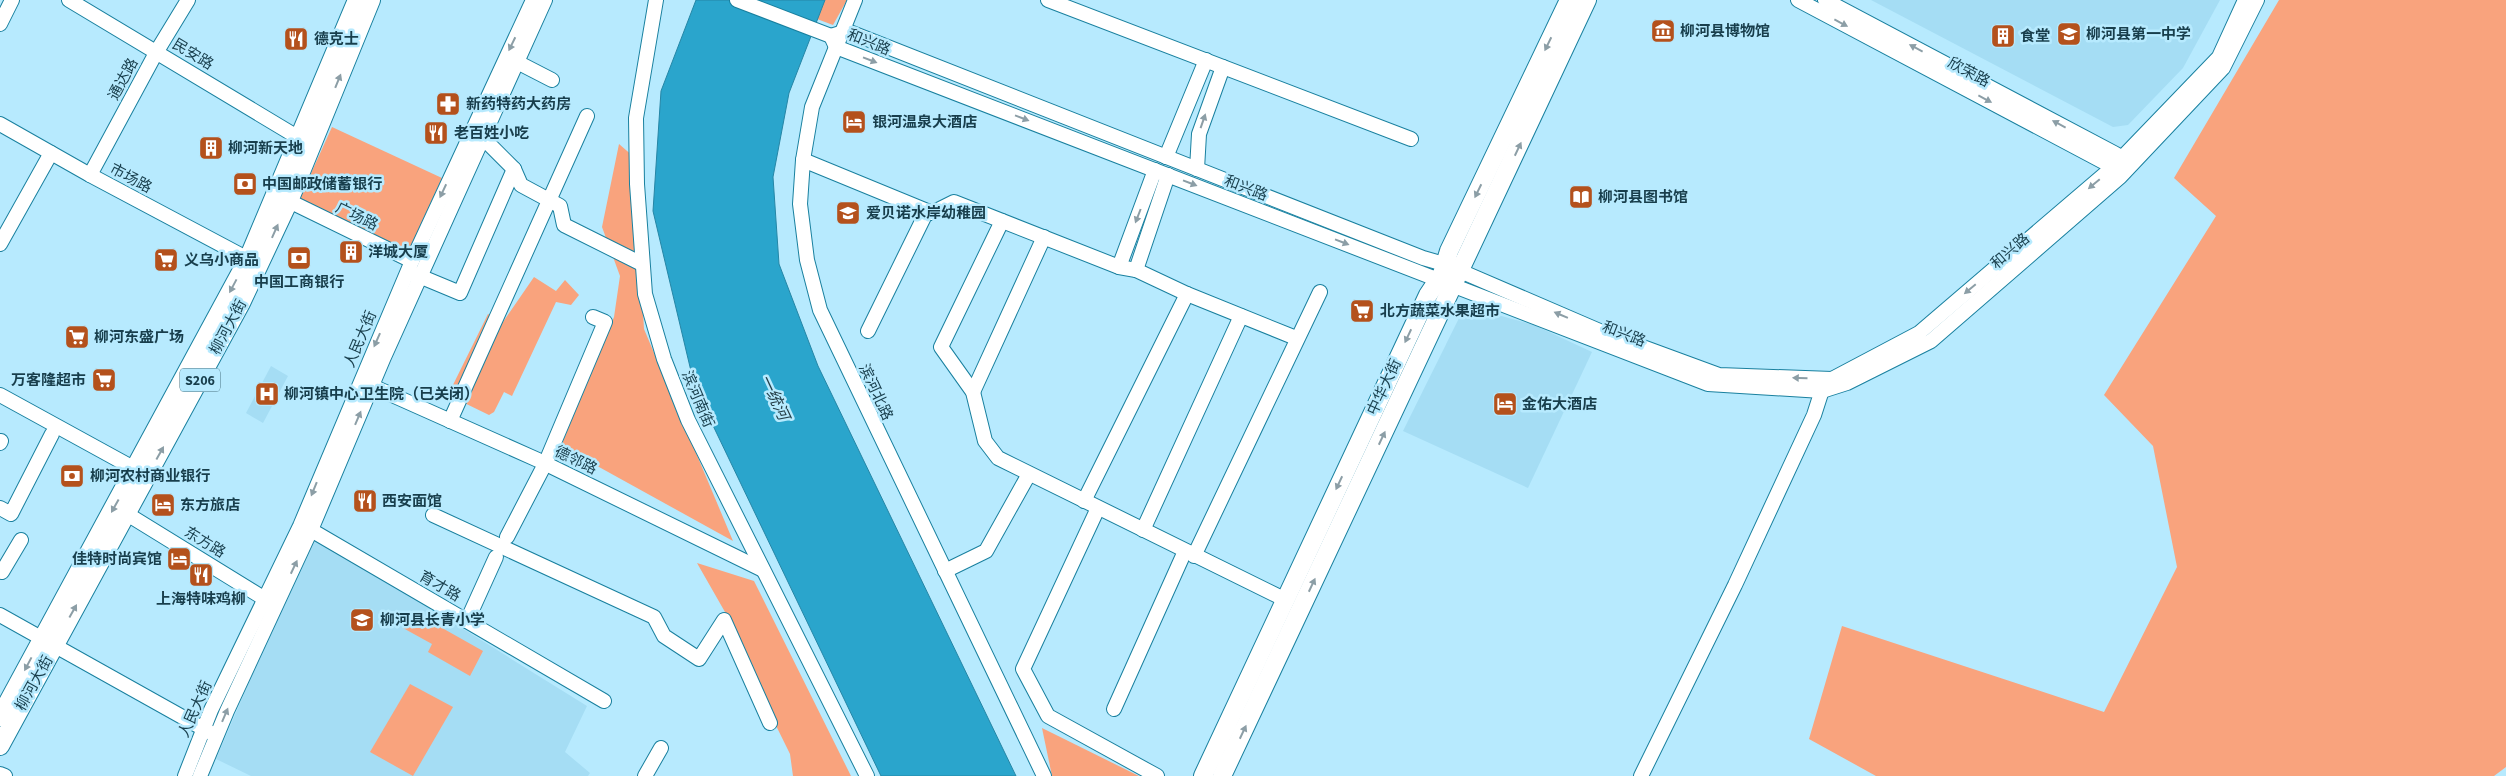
<svg xmlns="http://www.w3.org/2000/svg" width="2506" height="776" viewBox="0 0 2506 776" font-family="'Source Sans 3','Noto Sans SC',sans-serif">
<rect width="100%" height="100%" fill="#b7eafe"/>
<g fill="#a5ddf4">
<polygon points="1871,0 2220,0 2183,68 2128,125 2113,127"/>
<polygon points="1465,306 1534,325 1592,352 1528,488 1403,431"/>
<polygon points="271,366 288,376 263,423 246,413"/>
<polygon points="312,535 587,706 565,752 590,773 588,776 251,776 216,759"/>
</g>
<g fill="#f9a37d">
<polygon points="825,0 847,0 833,25 817,19"/>
<polygon points="2279,0 2506,0 2506,767 2494,776 1876,776 1809,739 1842,626 2104,712 2177,567 2153,446 2104,395 2216,216 2174,178"/>
<polygon points="332,127 442,178 408,252 298,202"/>
<polygon points="619,144 634,157 644,329 733,541 561,446 614,317 620,276 602,227"/>
<polygon points="534,277 556,291 565,280 579,295 571,305 556,302 512,396 504,392 494,412 489,415 448,395 488,314 503,322"/>
<polygon points="697,563 754,581 851,776 793,776 790,754 752,677 729,619"/>
<polygon points="412,611 483,651 470,676 428,652 432,644 403,628"/>
<polygon points="410,684 453,707 413,776 370,752"/>
<polygon points="1042,728 1139,776 1052,776"/>
</g>
<polygon fill="#2aa5cc" stroke="#2586a6" points="696,0 825,0 789,93 773,177 779,264 818,366 1016,776 881,776 695,388 653,211 661,91"/>
<g fill="none" stroke-linecap="round" stroke-linejoin="round">
<defs>
<g id="minor">
<polyline points="69,0 299,138"/>
<polyline points="656,0 636,118 637,184 645,294 664,359 688,420 867,776"/>
<polyline points="737,0 831,36"/>
<polyline points="855,0 812,107 803,160 800,204 807,260 820,310 1044,776"/>
<polyline points="1048,0 1411,139"/>
<polyline points="1798,0 2113,167 2118,174"/>
<polyline points="1825,0 2114,153 2123,158 2128,164"/>
<polyline points="0,24 12,0"/>
<polyline points="831,36 836,47 1708,384 1822,391 1847,383 1931,341 2120,177 2223,68 2257,0"/>
<polyline points="831,36 847,31 1423,258 1444,264 1602,332 1719,375 1832,379 1919,333 2113,167 2219,57 2245,0"/>
<polyline points="517,62 552,80"/>
<polyline points="0,124 90,175 248,259"/>
<polyline points="476,135 483,138 514,169 521,185 560,206 564,225 640,263"/>
<polyline points="1166,157 1206,60"/>
<polyline points="803,160 932,213 954,202 1119,267 1136,270 1187,294 1296,338"/>
<polyline points="1197,169 1199,134 1223,67"/>
<polyline points="90,175 157,51 188,0"/>
<polyline points="289,201 412,261"/>
<polyline points="1002,221 941,347 973,392 985,441 998,458 1284,599"/>
<polyline points="0,244 51,153"/>
<polyline points="1119,267 1155,170"/>
<polyline points="1136,270 1168,175"/>
<polyline points="412,273 460,293 514,169"/>
<polyline points="868,331 927,211"/>
<polyline points="372,386 538,460 763,570"/>
<polyline points="973,392 1044,237"/>
<polyline points="0,395 135,469"/>
<polyline points="450,421 587,116"/>
<polyline points="0,443 1,441"/>
<polyline points="1084,501 1187,294"/>
<polyline points="0,508 11,514 52,434"/>
<polyline points="1098,508 1023,669 1048,716 1157,776"/>
<polyline points="127,514 265,599"/>
<polyline points="433,515 654,617 664,636 699,659 724,620 770,723"/>
<polyline points="311,530 604,701"/>
<polyline points="1143,530 1241,316"/>
<polyline points="507,537 545,464 605,322 593,317"/>
<polyline points="1194,556 1320,292"/>
<polyline points="0,571 2,572 21,540"/>
<polyline points="945,571 986,551 1029,474"/>
<polyline points="0,615 211,733"/>
<polyline points="467,621 496,557"/>
<polyline points="1114,709 1185,551"/>
<polyline points="0,774 5,776"/>
<polyline points="185,776 211,710 300,526 412,261 533,0"/>
<polyline points="200,776 227,711 311,530 384,357 545,0"/>
<polyline points="645,776 661,748"/>
<polyline points="1641,776 1735,585 1814,415 1824,384"/>
</g>
<g id="major">
<polyline points="0,717 248,259 357,0"/>
<polyline points="0,746 241,303 289,201 371,0"/>
<polyline points="1203,776 1428,295 1442,274 1449,251 1569,0"/>
<polyline points="1222,776 1587,0"/>
</g>
</defs>
<use href="#minor" stroke="#19809f" stroke-width="16"/>
<use href="#major" stroke="#19809f" stroke-width="20"/>
<use href="#minor" stroke="#fff" stroke-width="14"/>
<use href="#major" stroke="#fff" stroke-width="18"/>
</g>
<defs><path id="oneway-solid" d="M-6-.8H1V-3.2L6.5 0L1 3.2V.8H-6Z" transform="scale(1.25)"/></defs>
<g fill="#8c9ea6">
<use href="#oneway-solid" transform="translate(1841 23) rotate(28)"/>
<use href="#oneway-solid" transform="translate(512 44) rotate(116)"/>
<use href="#oneway-solid" transform="translate(1548 44) rotate(116)"/>
<use href="#oneway-solid" transform="translate(1916 48) rotate(-152)"/>
<use href="#oneway-solid" transform="translate(870 60) rotate(21)"/>
<use href="#oneway-solid" transform="translate(338 81) rotate(-68)"/>
<use href="#oneway-solid" transform="translate(1985 99) rotate(28)"/>
<use href="#oneway-solid" transform="translate(1022 118) rotate(21)"/>
<use href="#oneway-solid" transform="translate(1203 121) rotate(-71)"/>
<use href="#oneway-solid" transform="translate(2059 124) rotate(-152)"/>
<use href="#oneway-solid" transform="translate(1518 149) rotate(-65)"/>
<use href="#oneway-solid" transform="translate(1190 183) rotate(21)"/>
<use href="#oneway-solid" transform="translate(2094 184) rotate(140)"/>
<use href="#oneway-solid" transform="translate(443 191) rotate(115)"/>
<use href="#oneway-solid" transform="translate(1478 191) rotate(116)"/>
<use href="#oneway-solid" transform="translate(1138 216) rotate(111)"/>
<use href="#oneway-solid" transform="translate(275 231) rotate(-66)"/>
<use href="#oneway-solid" transform="translate(1342 242) rotate(21)"/>
<use href="#oneway-solid" transform="translate(233 286) rotate(118)"/>
<use href="#oneway-solid" transform="translate(1970 289) rotate(140)"/>
<use href="#oneway-solid" transform="translate(1561 315) rotate(-157)"/>
<use href="#oneway-solid" transform="translate(1408 336) rotate(115)"/>
<use href="#oneway-solid" transform="translate(377 340) rotate(114)"/>
<use href="#oneway-solid" transform="translate(1800 378) rotate(-178)"/>
<use href="#oneway-solid" transform="translate(358 418) rotate(-67)"/>
<use href="#oneway-solid" transform="translate(1382 438) rotate(-65)"/>
<use href="#oneway-solid" transform="translate(160 453) rotate(-61)"/>
<use href="#oneway-solid" transform="translate(1339 483) rotate(115)"/>
<use href="#oneway-solid" transform="translate(314 489) rotate(112)"/>
<use href="#oneway-solid" transform="translate(115 506) rotate(119)"/>
<use href="#oneway-solid" transform="translate(294 567) rotate(-65)"/>
<use href="#oneway-solid" transform="translate(1312 585) rotate(-65)"/>
<use href="#oneway-solid" transform="translate(73 611) rotate(-61)"/>
<use href="#oneway-solid" transform="translate(28 664) rotate(118)"/>
<use href="#oneway-solid" transform="translate(225 715) rotate(-67)"/>
<use href="#oneway-solid" transform="translate(1243 732) rotate(-65)"/>
</g>
<defs>
<symbol id="museum-square" viewBox="-11 -11 22 22"><rect x="-9" y="-9" width="18" height="18" rx="4" fill="#b4511c" stroke="#b7eafe"/><path d="M0-6L6-3V-2H-6V-3ZM-5-1h2V3h-2ZM-1-1h2V3h-2ZM3-1h2V3H3ZM-6 4H6V6H-6Z" fill="#fff"/></symbol>
<symbol id="school-square" viewBox="-11 -11 22 22"><rect x="-9" y="-9" width="18" height="18" rx="4" fill="#b4511c" stroke="#b7eafe"/><path d="M0-5L7-2L0 1L-7-2ZM-4 1L0 2.5L4 1V4Q0 6-4 4Z" fill="#fff"/></symbol>
<symbol id="building-square" viewBox="-11 -11 22 22"><rect x="-9" y="-9" width="18" height="18" rx="4" fill="#b4511c" stroke="#b7eafe"/><path d="M-4-6H4V6H1V3H-1V6H-4ZM-2.5-4.3h1.7v1.8h-1.7ZM.8-4.3h1.7v1.8H.8ZM-2.5-1h1.7V.8h-1.7ZM.8-1h1.7V.8H.8Z" fill="#fff"/></symbol>
<symbol id="restaurant-square" viewBox="-11 -11 22 22"><rect x="-9" y="-9" width="18" height="18" rx="4" fill="#b4511c" stroke="#b7eafe"/><path d="M-5-6h1v4h1v-4h1v4h1v-4h1v5L-1.5 .5V6h-2V.5L-5-1ZM5-6V6H3V1.5H1.5Q1.5-4 5-6Z" fill="#fff"/></symbol>
<symbol id="pharmacy-square" viewBox="-11 -11 22 22"><rect x="-9" y="-9" width="18" height="18" rx="4" fill="#b4511c" stroke="#b7eafe"/><path d="M-2-6h4v4h4v4h-4v4h-4v-4h-4v-4h4Z" fill="#fff"/></symbol>
<symbol id="hotel-square" viewBox="-11 -11 22 22"><rect x="-9" y="-9" width="18" height="18" rx="4" fill="#b4511c" stroke="#b7eafe"/><path d="M-6-4.5h1.5V1H6V5H4.5V3h-9V5H-6ZM-4 0a1.8 1.8 0 1 1 3.6 0ZM.5 0V-2.5h3Q6-2.5 6 0Z" fill="#fff"/></symbol>
<symbol id="bank-square" viewBox="-11 -11 22 22"><rect x="-9" y="-9" width="18" height="18" rx="4" fill="#b4511c" stroke="#b7eafe"/><path d="M-6-4H6V4H-6ZM0-2.3a2.3 2.3 0 1 0 0 4.6a2.3 2.3 0 1 0 0-4.6Z" fill="#fff"/></symbol>
<symbol id="library-square" viewBox="-11 -11 22 22"><rect x="-9" y="-9" width="18" height="18" rx="4" fill="#b4511c" stroke="#b7eafe"/><path d="M-6-4Q-3-5.5-.7-3.5V5Q-3 3-6 4ZM6-4Q3-5.5 .7-3.5V5Q3 3 6 4Z" fill="#fff"/></symbol>
<symbol id="supermarket-square" viewBox="-11 -11 22 22"><rect x="-9" y="-9" width="18" height="18" rx="4" fill="#b4511c" stroke="#b7eafe"/><path d="M-6-5.5h2.5l.6 2H6L4.5 2H-2.5L-4.4-4H-6ZM-1.5 3.2a1.3 1.3 0 1 0 .1 0ZM3 3.2a1.3 1.3 0 1 0 .1 0Z" fill="#fff"/></symbol>
<symbol id="hospital-square" viewBox="-11 -11 22 22"><rect x="-9" y="-9" width="18" height="18" rx="4" fill="#b4511c" stroke="#b7eafe"/><path d="M-5-5h3v3.5h4V-5h3V5h-3V1.5h-4V5h-3Z" fill="#fff"/></symbol>
</defs>
<g fill-rule="evenodd">
<use href="#museum-square" x="1649" y="17" width="28" height="28"/>
<use href="#school-square" x="2055" y="20" width="28" height="28"/>
<use href="#building-square" x="1989" y="22" width="28" height="28"/>
<use href="#restaurant-square" x="282" y="25" width="28" height="28"/>
<use href="#pharmacy-square" x="434" y="90" width="28" height="28"/>
<use href="#hotel-square" x="840" y="108" width="28" height="28"/>
<use href="#restaurant-square" x="422" y="119" width="28" height="28"/>
<use href="#building-square" x="197" y="134" width="28" height="28"/>
<use href="#bank-square" x="231" y="170" width="28" height="28"/>
<use href="#library-square" x="1567" y="183" width="28" height="28"/>
<use href="#school-square" x="834" y="199" width="28" height="28"/>
<use href="#building-square" x="337" y="238" width="28" height="28"/>
<use href="#bank-square" x="285" y="244" width="28" height="28"/>
<use href="#supermarket-square" x="152" y="246" width="28" height="28"/>
<use href="#supermarket-square" x="1348" y="297" width="28" height="28"/>
<use href="#supermarket-square" x="63" y="323" width="28" height="28"/>
<use href="#supermarket-square" x="90" y="366" width="28" height="28"/>
<use href="#hospital-square" x="253" y="380" width="28" height="28"/>
<use href="#hotel-square" x="1491" y="390" width="28" height="28"/>
<use href="#bank-square" x="58" y="462" width="28" height="28"/>
<use href="#restaurant-square" x="351" y="487" width="28" height="28"/>
<use href="#hotel-square" x="149" y="491" width="28" height="28"/>
<use href="#hotel-square" x="165" y="545" width="28" height="28"/>
<use href="#restaurant-square" x="187" y="561" width="28" height="28"/>
<use href="#school-square" x="348" y="606" width="28" height="28"/>
</g>
<g text-anchor="middle" stroke-width="5" stroke-linejoin="round" paint-order="stroke">
<rect fill="#b7eafe" stroke="#487281" stroke-width="1" x="180" y="368.5" width="40" height="23" rx="4"/>
<g font-size="14" font-weight="bold" fill="#183e4c">
<text x="200" y="385">S206</text>
</g>
<g font-size="15" font-weight="bold" fill="#183e4c" stroke="#b7eafe" text-anchor="start">
<text x="1680" y="36">柳河县博物馆</text>
<text x="2086" y="39">柳河县第一中学</text>
<text x="2020" y="41">食堂</text>
<text x="314" y="44">德克士</text>
<text x="466" y="109">新药特药大药房</text>
<text x="872" y="127">银河温泉大酒店</text>
<text x="454" y="138">老百姓小吃</text>
<text x="228" y="153">柳河新天地</text>
<text x="262" y="189">中国邮政储蓄银行</text>
<text x="1598" y="202">柳河县图书馆</text>
<text x="866" y="218">爱贝诺水岸幼稚园</text>
<text x="368" y="257">洋城大厦</text>
<text x="184" y="265">义乌小商品</text>
<text x="299" y="287" text-anchor="middle">中国工商银行</text>
<text x="1380" y="316">北方蔬菜水果超市</text>
<text x="94" y="342">柳河东盛广场</text>
<text x="86" y="385" text-anchor="end">万客隆超市</text>
<text x="284" y="399">柳河镇中心卫生院（已关闭）</text>
<text x="1522" y="409">金佑大酒店</text>
<text x="90" y="481">柳河农村商业银行</text>
<text x="382" y="506">西安面馆</text>
<text x="180" y="510">东方旅店</text>
<text x="162" y="564" text-anchor="end">佳特时尚宾馆</text>
<text x="201" y="604" text-anchor="middle">上海特味鸡柳</text>
<text x="380" y="625">柳河县长青小学</text>
</g>
<g font-size="15" fill="#183e4c" stroke="#b7eafe">
<text transform="translate(869 42) rotate(22)" y="5">和兴路</text>
<text transform="translate(193 54) rotate(31)" y="5">民安路</text>
<text transform="translate(1969 72) rotate(28)" y="5">欣荣路</text>
<text transform="translate(123 79) rotate(-62)" y="5">通达路</text>
<text transform="translate(131 178) rotate(28)" y="5">市场路</text>
<text transform="translate(1246 188) rotate(21)" y="5">和兴路</text>
<text transform="translate(357 216) rotate(26)" y="5">广场路</text>
<text transform="translate(2010 251) rotate(-41)" y="5">和兴路</text>
<text transform="translate(228 327) rotate(-62)" y="5">柳河大街</text>
<text transform="translate(1624 334) rotate(21)" y="5">和兴路</text>
<text transform="translate(360 339) rotate(-67)" y="5">人民大街</text>
<text transform="translate(1384 387) rotate(-65)" y="5">中华大街</text>
<text transform="translate(876 392) rotate(65)" y="5">滨河北路</text>
<text transform="translate(698 399) rotate(67)" y="5">滨河南街</text>
<text transform="translate(576 460) rotate(26)" y="5">德邻路</text>
<text transform="translate(205 542) rotate(31)" y="5">东方路</text>
<text transform="translate(440 586) rotate(30)" y="5">育才路</text>
<text transform="translate(34 683) rotate(-61)" y="5">柳河大街</text>
<text transform="translate(195 709) rotate(-66)" y="5">人民大街</text>
</g>
<g font-size="16" font-style="italic" fill="#253e48" stroke="#b7eafe">
<text transform="translate(775 397) rotate(65)" y="6">一统河</text>
</g>
</g>
</svg>
